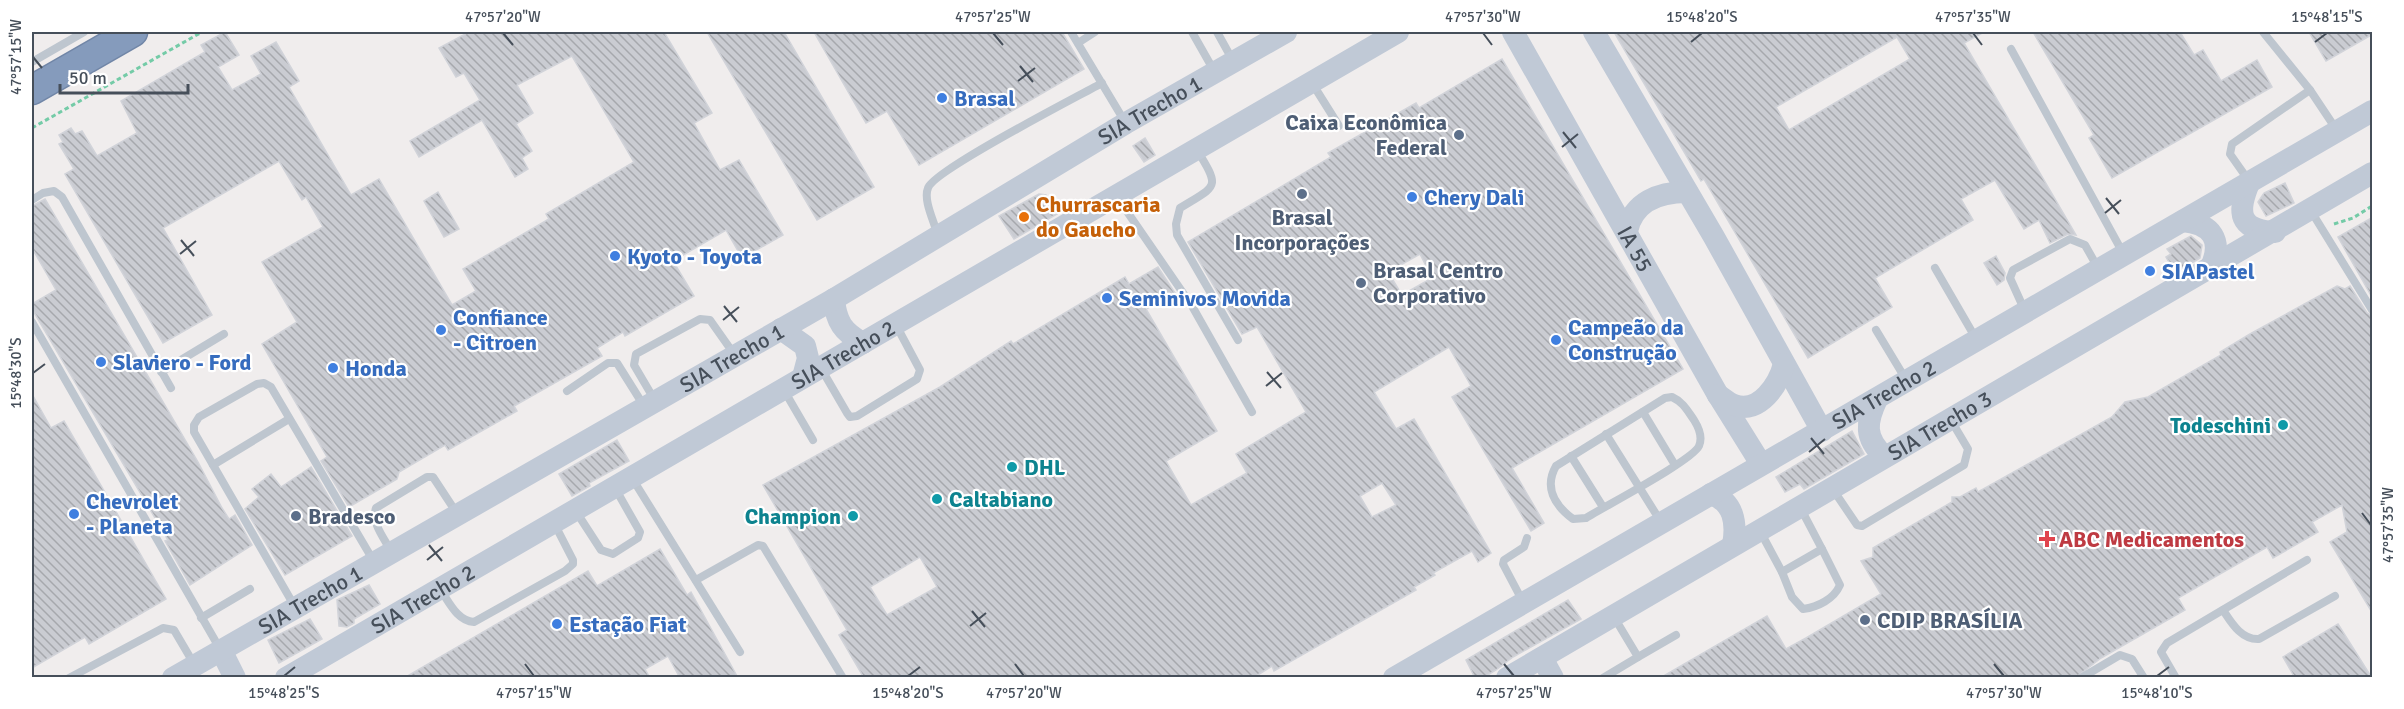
<svg xmlns="http://www.w3.org/2000/svg" width="2404" height="709" viewBox="0 0 2404 709" font-family="Signika,sans-serif">
<defs>
<pattern id="building-back-hatch" width="6" height="6" patternUnits="userSpaceOnUse" patternTransform="scale(1.5)"><rect width="6" height="6" fill="#caccd2"/><path d="M-1 5l2 2M0 0l6 6M5-1l2 2" fill="none" stroke="#a6a8ad"/></pattern>
</defs>
<rect width="100%" height="100%" fill="#f0eded"/>
<g fill="url(#building-back-hatch)" stroke="#d1d3d9" stroke-width="1.5" fill-rule="evenodd">
<polygon points="225,32 239,55 218,67 232,90 261,74 251,56 276,42 299,81 289,87 351,195 379,179 452,305 476,291 463,269 549,219 546,214 634,162 572,56 517,85 533,113 516,124 532,151 522,158 528,169 515,177 482,120 419,157 410,141 480,100 464,73 456,77 439,48 469,32 664,32 712,113 694,123 720,170 739,160 783,235 742,258 726,230 673,261 694,296 625,336 623,332 597,348 602,356 514,406 517,411 448,450 445,445 399,472 397,479 349,507 321,461 327,457 262,344 297,322 262,262 323,227 306,197 302,200 279,161 163,228 212,315 163,343 65,174 74,169 59,144 63,142 59,135 71,128 75,134 82,131 97,156 137,133 121,101 205,52 201,45"/>
<polygon points="707,32 784,32 874,187 817,220"/>
<polygon points="814,32 1062,32 1084,69 919,165 887,111 866,123"/>
<path d="M1614,32H1984L1964,43L2076,235L2068,234L2050,243L2039,220L2024,229L1995,180L1961,199L1973,220L1875,278L1892,307L1808,358L1704,179L1701,181ZM1897,37L1910,59L1789,130L1776,107Z"/>
<polygon points="2033,32 2180,32 2194,55 2203,50 2221,81 2257,60 2272,87 2112,178 2089,138 2094,135"/>
<polygon points="2309,32 2373,32 2373,34 2326,61"/>
<path d="M1502,59L1683,369L1512,468L1544,523L1531,531L1452,397L1471,386L1449,347L1374,392L1396,429L1414,419L1491,553L1478,562L1472,551L1433,573L1435,575L1414,587L1416,590L1274,671L1272,666L1253,678H864L839,635L847,630L763,485L940,387L1011,341L1013,344L1125,277L1129,284L1158,267L1175,293L1146,309L1217,431L1166,461L1191,505L1247,473L1236,454L1306,412L1257,327L1242,334L1188,242L1331,157L1328,153L1416,103L1419,108ZM1420,254L1432,278L1402,295L1388,272ZM1382,483L1396,505L1372,517L1360,496ZM920,557L937,587L887,615L870,587Z"/>
<polygon points="1145,138 1155,155 1144,162 1133,146"/>
<polygon points="2285,183 2294,203 2266,216 2258,202 2264,193"/>
<polygon points="438,192 459,229 444,237 424,201"/>
<polygon points="1039,194 1046,195 1057,214 1014,239 999,216"/>
<polygon points="45,199 198,462 222,508 229,519 235,515 252,545 190,585 165,541 168,540 32,309 32,304 56,290 32,248 32,206"/>
<polygon points="2373,217 2373,299 2338,237"/>
<polygon points="2191,236 2202,245 2200,258 2178,271 2176,267 2173,269 2166,257 2171,254 2167,249"/>
<polygon points="1996,256 2005,273 2004,280 1997,285 1984,263"/>
<polygon points="2337,286 2345,289 2350,286 2367,313 2373,316 2373,614 2330,542 2347,532 2342,505 2312,522 2318,532 2273,558 2267,547 2178,598 2185,610 2101,658 2075,678 1660,678 1767,616 1786,649 1806,638 1881,594 1861,561 1873,557 1873,548 1952,502 1952,497 1960,497 1976,488 1978,492 2112,417 2125,402 2148,397 2221,355 2220,352 2250,334"/>
<polygon points="32,394 51,428 64,421 166,599 89,644 85,637 32,668"/>
<polygon points="1852,431 1864,454 1804,489 1800,484 1785,492 1776,477"/>
<polygon points="617,440 629,461 589,483 590,486 572,496 559,474"/>
<polygon points="311,467 352,536 285,575 245,509 259,497 252,489 271,474 281,487"/>
<polygon points="660,549 687,595 691,592 738,678 680,678 668,656 645,669 650,678 404,678 588,571 597,586"/>
<polygon points="369,585 380,604 354,619 354,623 347,627 339,626 337,600"/>
<polygon points="1568,600 1581,619 1513,657 1496,670 1483,678 1475,678 1466,660"/>
<polygon points="310,619 322,639 279,663 268,640"/>
<polygon points="2338,624 2372,678 2295,678 2283,657"/>
</g>
<g fill="none" stroke-linecap="round" stroke-linejoin="round">
<defs>
<polyline id="highway" points="32,90 133,32"/>
</defs>
<use href="#highway" stroke="#7186a7" stroke-width="31"/>
<g stroke="#74cba7" stroke-width="3" stroke-dasharray="4.5 3" stroke-linecap="butt">
<polyline points="32,128 202,32"/>
<polyline points="2334,224 2353,218 2372,206"/>
</g>
<g stroke="#bec6cf" stroke-width="8">
<polyline points="1071,32 1125,122"/>
<polyline points="1192,32 1213,69"/>
<polyline points="1217,32 1232,59"/>
<polyline points="2263,32 2310,90"/>
<polyline points="1078,43 1095,32"/>
<polyline points="2011,49 2123,253"/>
<polyline points="32,62 84,32"/>
<polyline points="1312,83 1339,126"/>
<path d="M1197,150C1221,189 1217,185 1180,208L1176,224L1177,235L1238,340"/>
<polyline points="2249,181 2230,154 2232,144 2310,90 2336,129"/>
<polyline points="1117,197 1192,306 1252,412"/>
<polyline points="32,200 43,193 54,191 62,197 171,388"/>
<polyline points="2311,211 2372,310"/>
<path d="M937,233C934,221 923,200 928,188C934,170 1077,97 1102,83"/>
<polyline points="1935,268 1975,337"/>
<polyline points="2024,309 2010,278 2013,270 2070,239 2085,245 2098,268"/>
<polyline points="32,322 220,649"/>
<polyline points="1876,330 1905,378"/>
<polyline points="822,370 847,413 850,417 857,416 917,379 920,370 896,325"/>
<polyline points="161,372 224,334"/>
<polyline points="567,391 608,363 617,363 644,406"/>
<polyline points="785,392 813,440"/>
<path d="M1672,397C1683,402 1687,410 1694,420C1699,428 1703,437 1699,446C1692,461 1605,506 1586,518L1573,519C1554,505 1544,487 1556,466L1665,398Z"/>
<polyline points="654,399 634,365 636,354 700,319 710,320 734,354"/>
<polyline points="1643,412 1675,465"/>
<polyline points="1606,434 1661,522"/>
<polyline points="1571,456 1603,507"/>
<polyline points="213,465 289,419"/>
<polyline points="632,478 740,652"/>
<polyline points="1834,491 1857,525 1862,526 1964,465 1968,449 1952,422"/>
<polyline points="577,513 601,550 613,554 638,538 640,532 615,488"/>
<polyline points="1760,531 1782,572 1822,549 1801,509"/>
<path d="M391,551C384,538 371,523 376,508L427,477H433L456,512"/>
<path d="M1782,572L1792,597L1803,609C1818,607 1834,599 1840,585L1822,549"/>
<polyline points="696,580 758,545 763,546 843,678"/>
<path d="M442,592C450,604 458,621 474,622L565,571L573,564V560L554,523"/>
<polyline points="1522,600 1503,564 1504,560 1524,547 1527,538"/>
<polyline points="295,607 194,432 194,425 199,417 257,384 264,383 271,387 373,560"/>
<path d="M2223,610C2231,622 2241,640 2259,639L2335,596"/>
<polyline points="201,618 250,589"/>
<polyline points="1638,657 1676,635"/>
<polyline points="69,678 163,628 174,630 194,664"/>
<polyline points="1603,678 1638,657 1614,617"/>
<polyline points="2081,678 2120,655 2132,659 2144,678"/>
<polyline points="2176,678 2161,652 2167,643 2307,560"/>
</g>
<g stroke="#c0c9d6" stroke-width="22">
<path id="s1" d="M1513,32L1718,395L1761,464"/>
<polyline points="1594,32 1714,237 1822,431"/>
<path d="M2249,183C2237,212 2238,230 2275,232"/>
<path d="M2183,221C2212,224 2223,240 2211,267"/>
<path d="M1627,231C1633,202 1659,192 1687,192"/>
<path d="M834,299C836,322 843,332 863,343"/>
<polyline points="781,329 805,346 808,358 803,377"/>
<path d="M1718,395C1723,398 1728,403 1734,405C1760,415 1779,383 1784,364"/>
<path d="M1877,399C1866,422 1864,438 1884,456"/>
<path d="M1711,494C1734,502 1737,523 1733,545"/>
<polyline points="221,650 235,678"/>
<polyline points="1542,658 1553,678"/>
<path id="s2" d="M173,678L834,299L1126,123L1286,32"/>
<path id="s3" d="M286,678L1398,32"/>
<path id="s4" d="M1394,678L2372,111"/>
<path id="s5" d="M1507,678L2372,173"/>
</g>
<use href="#highway" stroke="#859bbc" stroke-width="28"/>
</g>
<path fill="none" stroke="#464f5a" stroke-width="2" d="M503,33L513,45M993,33L1003,45M1483,33L1492,45M1973,33L1982,45M1691,42L1702,33M2315,42L2327,33M33,57L42,68M1020,66L1033,82M1018,81L1035,68M1563,132L1576,148M1562,147L1578,134M2106,198L2119,214M2105,213L2121,200M181,240L194,256M180,254L196,241M724,306L737,322M723,320L739,307M1267,372L1281,388M33,373L45,364M1266,386L1282,373M1811,438L1824,454M1809,452L1825,439M2362,513L2371,525M429,545L442,561M427,560L443,547M972,611L985,627M970,626L986,613M525,664L534,676M1015,664L1024,676M1504,664L1514,676M1994,664L2004,676M284,676L295,667M908,676L920,667M2157,676L2169,667"/>
<g fill="#3f7fe0" stroke="#fff" stroke-width="2">
<circle cx="942" cy="98" r="6"/>
<circle cx="1412" cy="197" r="6"/>
<circle cx="615" cy="256" r="6"/>
<circle cx="2150" cy="271" r="6"/>
<circle cx="1107" cy="298" r="6"/>
<circle cx="441" cy="330" r="6"/>
<circle cx="1556" cy="340" r="6"/>
<circle cx="101" cy="362" r="6"/>
<circle cx="333" cy="368" r="6"/>
<circle cx="74" cy="514" r="6"/>
<circle cx="557" cy="624" r="6"/>
</g>
<g fill="#5c6f8a" stroke="#fff" stroke-width="2">
<circle cx="1459" cy="135" r="6"/>
<circle cx="1302" cy="194" r="6"/>
<circle cx="1361" cy="283" r="6"/>
<circle cx="296" cy="516" r="6"/>
<circle cx="1865" cy="620" r="6"/>
</g>
<circle fill="#e8710a" stroke="#fff" stroke-width="2" cx="1024" cy="217" r="6"/>
<g fill="#0f9aa8" stroke="#fff" stroke-width="2">
<circle cx="2283" cy="425" r="6"/>
<circle cx="1012" cy="467" r="6"/>
<circle cx="937" cy="499" r="6"/>
<circle cx="853" cy="516" r="6"/>
</g>
<path fill="#e0444e" stroke="#fff" stroke-width="2" d="M2044 530h6v6h6v6h-6v6h-6v-6h-6v-6h6z"/>
<g text-anchor="middle" stroke-width="4.5" stroke-linejoin="round" paint-order="stroke">
<g font-size="22" font-weight="bold" fill="#366cbe" stroke="#fff" text-anchor="start">
<text x="954" y="106">Brasal</text>
<text x="1424" y="205">Chery Dali</text>
<text x="627" y="264">Kyoto - Toyota</text>
<text x="2162" y="279">SIAPastel</text>
<text x="1119" y="306">Seminivos Movida</text>
<text x="453" y="325">Confiance<tspan x="453" dy="25">- Citroen</tspan></text>
<text x="1568" y="335">Campeão da<tspan x="1568" dy="25">Construção</tspan></text>
<text x="113" y="370">Slaviero - Ford</text>
<text x="345" y="376">Honda</text>
<text x="86" y="509">Chevrolet<tspan x="86" dy="25">- Planeta</tspan></text>
<text x="569" y="632">Estação Fiat</text>
</g>
<g font-size="22" fill="#464f5a" stroke="#fff">
<text dy="8" stroke="none"><textPath href="#s2" startOffset="1130">SIA Trecho 1</textPath></text>
<text dy="8" stroke="none"><textPath href="#s1" startOffset="249">IA 55</textPath></text>
<text dy="8" stroke="none"><textPath href="#s3" startOffset="644">SIA Trecho 2</textPath></text>
<text dy="8" stroke="none"><textPath href="#s2" startOffset="644">SIA Trecho 1</textPath></text>
<text dy="8" stroke="none"><textPath href="#s4" startOffset="566">SIA Trecho 2</textPath></text>
<text dy="8" stroke="none"><textPath href="#s5" startOffset="501">SIA Trecho 3</textPath></text>
<text dy="8" stroke="none"><textPath href="#s3" startOffset="158">SIA Trecho 2</textPath></text>
<text dy="8" stroke="none"><textPath href="#s2" startOffset="158">SIA Trecho 1</textPath></text>
</g>
<g font-size="22" font-weight="bold" fill="#4e5e75" stroke="#fff" text-anchor="start">
<text x="1447" y="130" text-anchor="end">Caixa Econômica<tspan x="1447" dy="25">Federal</tspan></text>
<text x="1302" y="225" text-anchor="middle">Brasal<tspan x="1302" dy="25">Incorporações</tspan></text>
<text x="1373" y="278">Brasal Centro<tspan x="1373" dy="25">Corporativo</tspan></text>
<text x="308" y="524">Bradesco</text>
<text x="1877" y="628">CDIP BRASÍLIA</text>
</g>
<g font-size="22" font-weight="bold" fill="#c56008" stroke="#fff" text-anchor="start">
<text x="1036" y="212">Churrascaria<tspan x="1036" dy="25">do Gaucho</tspan></text>
</g>
<g font-size="22" font-weight="bold" fill="#0d838f" stroke="#fff" text-anchor="end">
<text x="2271" y="433">Todeschini</text>
<text x="1024" y="475" text-anchor="start">DHL</text>
<text x="949" y="507" text-anchor="start">Caltabiano</text>
<text x="841" y="524">Champion</text>
</g>
<g font-size="22" font-weight="bold" fill="#be3a42" stroke="#fff" text-anchor="start">
<text x="2059" y="547">ABC Medicamentos</text>
</g>
</g>
<rect width="2404" height="709" fill="none" stroke="#ffffff" stroke-width="66"/>
<path d="M60 84v9h128v-9" fill="none" stroke="#464f5a" stroke-width="3"/>
<text x="69" y="84" font-size="18" fill="#464f5a" stroke="#ffffff" stroke-width="4.5" paint-order="stroke">50 m</text>
<rect x="33" y="33" width="2338" height="643" fill="none" stroke="#464f5a" stroke-width="2"/>
<g font-size="15" text-anchor="middle" fill="#464f5a">
<text x="503" y="22">47°57'20"W</text>
<text x="993" y="22">47°57'25"W</text>
<text x="1483" y="22">47°57'30"W</text>
<text x="1702" y="22">15°48'20"S</text>
<text x="1973" y="22">47°57'35"W</text>
<text x="2327" y="22">15°48'15"S</text>
<text transform="translate(16 57) rotate(-90)" y="5">47°57'15"W</text>
<text transform="translate(16 373) rotate(-90)" y="5">15°48'30"S</text>
<text transform="translate(2388 525) rotate(-90)" y="5">47°57'35"W</text>
<text x="284" y="698">15°48'25"S</text>
<text x="534" y="698">47°57'15"W</text>
<text x="908" y="698">15°48'20"S</text>
<text x="1024" y="698">47°57'20"W</text>
<text x="1514" y="698">47°57'25"W</text>
<text x="2004" y="698">47°57'30"W</text>
<text x="2157" y="698">15°48'10"S</text>
</g>
</svg>
